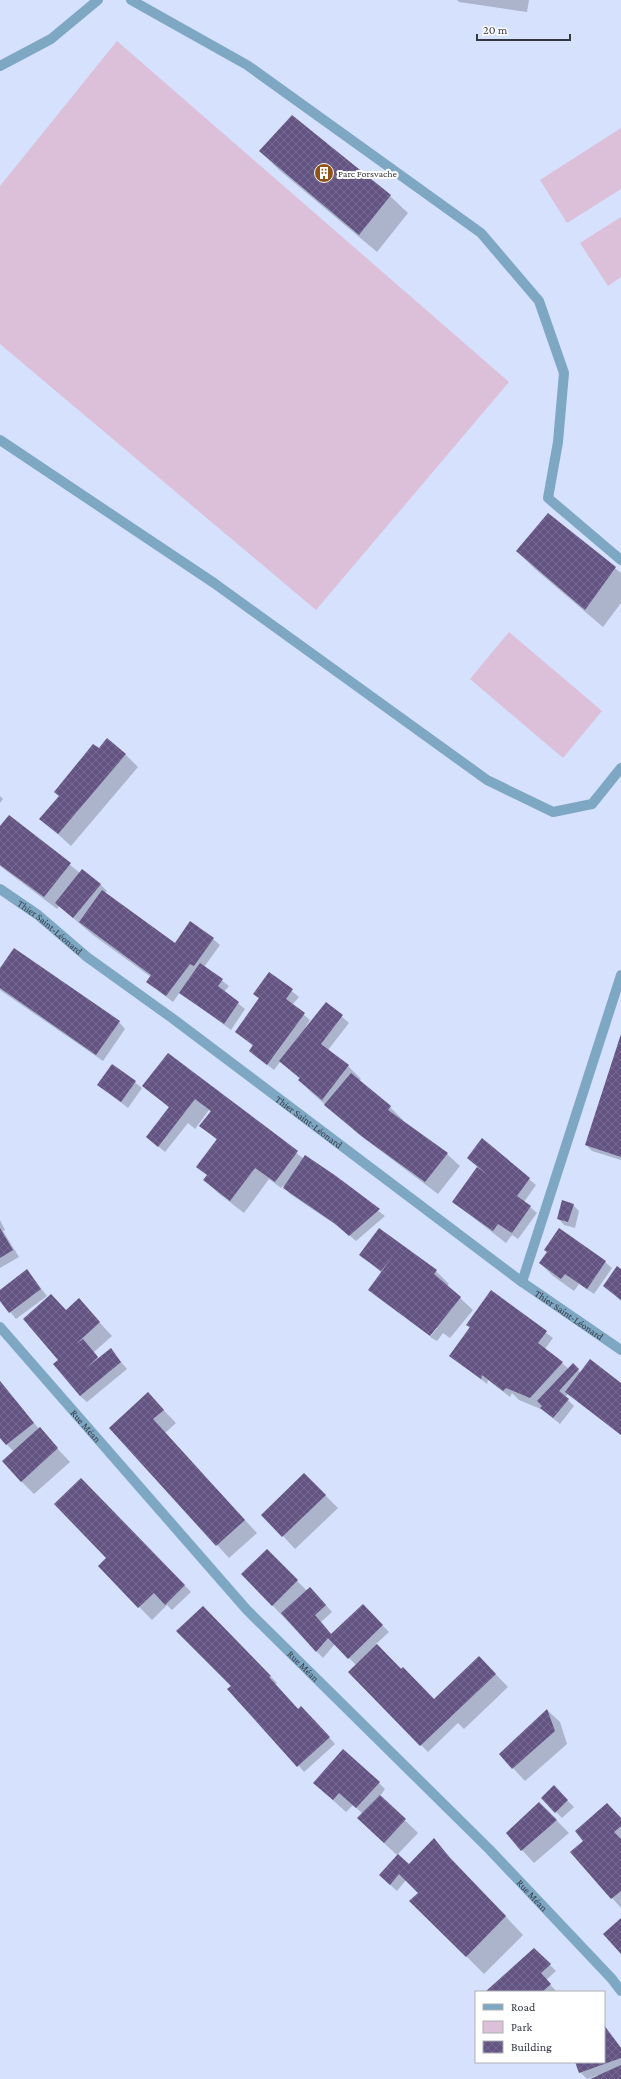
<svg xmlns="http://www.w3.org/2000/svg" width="621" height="2079" viewBox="0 0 621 2079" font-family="'Crimson Pro',serif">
<defs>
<pattern id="building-cross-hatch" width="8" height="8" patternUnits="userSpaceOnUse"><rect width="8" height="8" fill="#645483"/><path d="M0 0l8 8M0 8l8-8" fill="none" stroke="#776a91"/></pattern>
</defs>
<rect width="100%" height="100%" fill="#d6e1fd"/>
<g fill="#dcbfd9">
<polygon points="117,41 509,382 316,610 0,344 0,186"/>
<polygon points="621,128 621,189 567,223 540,180"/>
<polygon points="621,217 621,277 608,286 580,243"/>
<polygon points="509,632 602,711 563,758 470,679"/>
</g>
<g fill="#0003">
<polygon points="457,0 529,0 527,12 459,2"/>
<polygon points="260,151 390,196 408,213 377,252 278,169"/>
<polygon points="548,515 621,573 621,603 603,627 535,569 517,551"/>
<polygon points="99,749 125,754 138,767 71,846 41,819"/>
<polygon points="0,796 3,799 0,803"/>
<polygon points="10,816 80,873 100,884 107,891 105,893 175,944 213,939 220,945 204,967 229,986 224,992 245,1009 231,1030 180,992 173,1002 147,982 151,977 93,935 59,906 57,909 0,866 0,828"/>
<polygon points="0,970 119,1022 125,1029 103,1061 0,990"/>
<polygon points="269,973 299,997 292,1005 310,1020 305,1028 306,1029 326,1003 349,1023 328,1050 348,1066 361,1079 359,1081 390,1107 403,1120 401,1121 447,1154 460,1166 438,1194 357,1133 312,1093 299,1080 300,1079 280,1062 274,1070 250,1051 253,1046 236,1032 259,999 254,994"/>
<polygon points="621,1036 621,1160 592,1151 586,1145"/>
<polygon points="169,1054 304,1159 306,1156 385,1216 356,1241 342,1229 290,1194 283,1186 281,1188 269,1179 244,1213 218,1193 205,1180 208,1176 198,1167 217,1140 201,1126 211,1112 209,1110 195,1129 188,1123 165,1152 147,1137 170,1108 144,1086"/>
<polygon points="113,1065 142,1088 128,1108 98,1085"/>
<polygon points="482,1140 536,1185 524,1202 537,1213 518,1239 512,1235 506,1243 453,1202 478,1167 468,1158"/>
<polygon points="573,1205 579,1211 575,1228 564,1225 558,1218"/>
<polygon points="0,1220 5,1230 3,1231 19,1257 0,1268"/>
<polygon points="379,1230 436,1271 449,1284 447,1286 473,1310 450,1338 443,1333 437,1341 430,1337 437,1328 435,1327 429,1335 370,1290 382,1273 360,1254"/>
<polygon points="605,1262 612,1268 594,1294 579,1284 574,1291 553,1276 540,1263"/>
<polygon points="27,1271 47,1296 16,1319 0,1299 0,1291"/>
<polygon points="621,1271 621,1301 604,1286"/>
<polygon points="491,1291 553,1338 545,1349 569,1369 573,1365 581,1373 621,1384 621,1435 568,1394 565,1397 574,1406 560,1424 543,1410 519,1400 512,1393 510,1397 488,1380 487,1384 450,1356 470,1328 467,1325"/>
<polygon points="79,1300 112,1336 94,1352 99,1359 110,1349 127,1369 87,1402 80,1396 60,1360 66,1311"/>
<polygon points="0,1381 39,1429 70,1462 34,1494 21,1481 14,1452 0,1437"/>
<polygon points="148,1394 176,1423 165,1433 257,1533 229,1558 110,1428"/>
<polygon points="81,1479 191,1592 172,1610 167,1605 152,1620 99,1566 108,1558"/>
<polygon points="317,1487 338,1508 295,1549 283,1536"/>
<polygon points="267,1550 307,1591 316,1594 332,1612 321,1622 332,1635 363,1605 389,1632 376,1644 434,1700 479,1657 508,1687 464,1729 458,1723 428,1752 404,1728 356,1665 335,1644 323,1658 272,1605"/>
<polygon points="203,1607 277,1683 275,1684 299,1710 314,1720 335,1744 304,1772 232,1686"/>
<polygon points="547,1710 560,1722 567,1744 525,1781 513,1768"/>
<polygon points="314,1783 379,1783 385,1789 380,1796 418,1833 397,1855 371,1831 363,1814 353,1805 346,1812"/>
<polygon points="554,1787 574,1807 562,1818 542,1798"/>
<polygon points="539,1803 569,1833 534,1863 522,1850"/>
<polygon points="607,1804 621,1818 621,1908 571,1852 585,1841"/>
<polygon points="434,1840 523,1935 484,1974 411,1901 419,1893 406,1880 397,1891 387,1882 409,1866"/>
<polygon points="534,1949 556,1971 546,1980 556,1991 487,1992"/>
<polygon points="604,2026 621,2048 621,2079 592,2079 599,2076 598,2075 587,2079 580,2072 577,2062 604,2062"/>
</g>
<g fill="url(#building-cross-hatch)">
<polygon points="292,115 391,195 359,235 259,151"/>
<polygon points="548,513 616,567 585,610 516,551"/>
<polygon points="107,738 126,754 58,834 39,819 59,796 54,792 93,744 99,748"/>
<polygon points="9,815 71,863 44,897 0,865 0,826"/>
<polygon points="82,869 101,884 73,918 55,903"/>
<polygon points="102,890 175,943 190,921 214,938 194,966 190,964 166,996 146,982 151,975 79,922"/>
<polygon points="14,948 120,1021 96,1055 0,988 0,968"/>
<polygon points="200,963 223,979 218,986 239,1002 224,1024 179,993"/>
<polygon points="269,972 293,989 286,999 305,1013 267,1065 249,1051 253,1045 235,1032 259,998 253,994"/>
<polygon points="326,1002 343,1015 321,1044 349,1065 322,1100 298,1080 300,1078 279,1061"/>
<polygon points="621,1034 621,1157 585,1145"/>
<polygon points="168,1053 298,1151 275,1182 255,1168 230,1201 203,1180 207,1175 196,1167 217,1139 199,1126 211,1111 195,1099 158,1147 146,1137 169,1107 142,1086"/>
<polygon points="112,1064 136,1081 121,1102 97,1085"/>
<polygon points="351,1073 391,1106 388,1110 448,1153 425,1182 364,1138 324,1105"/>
<polygon points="482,1138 530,1178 517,1196 531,1206 512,1233 498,1224 493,1231 452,1202 477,1167 488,1175 467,1158"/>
<polygon points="305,1155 336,1176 380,1209 349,1236 334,1223 283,1188"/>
<polygon points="562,1200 574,1204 568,1222 557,1219"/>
<polygon points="0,1228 13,1250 0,1258"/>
<polygon points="379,1228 437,1270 434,1274 461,1297 430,1336 368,1290 393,1256 381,1271 359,1255"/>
<polygon points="559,1228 606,1261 587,1289 565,1274 561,1279 539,1263 547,1252 544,1250"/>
<polygon points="617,1266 621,1269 621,1300 603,1286"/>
<polygon points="27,1269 41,1289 9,1313 0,1301 0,1290"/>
<polygon points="491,1290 547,1331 538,1343 563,1362 530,1398 506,1388 503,1391 482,1375 481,1379 449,1356 470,1327 466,1325"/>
<polygon points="51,1294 66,1310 79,1298 100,1322 76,1344 83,1339 98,1357 86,1368 111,1348 121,1362 80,1396 53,1364 58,1360 23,1319"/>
<polygon points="590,1359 621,1383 621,1435 565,1392"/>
<polygon points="573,1363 579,1369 559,1391 569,1399 553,1418 540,1408 542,1406 537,1401"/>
<polygon points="0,1381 34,1423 6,1445 0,1438"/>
<polygon points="148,1392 164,1410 153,1419 245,1520 216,1546 109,1428"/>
<polygon points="40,1427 58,1448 21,1482 2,1461"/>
<polygon points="304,1473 326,1495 282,1537 261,1515"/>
<polygon points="81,1478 185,1585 165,1605 154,1593 138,1608 98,1566 106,1558 54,1504"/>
<polygon points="267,1549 298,1580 272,1606 241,1574"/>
<polygon points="310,1587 326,1605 315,1615 331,1634 363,1604 383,1625 348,1659 328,1638 316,1652 281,1613"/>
<polygon points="203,1606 271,1676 269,1677 298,1709 301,1706 330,1737 297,1767 227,1689 231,1686 176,1631"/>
<polygon points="377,1644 401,1669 403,1667 434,1699 479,1656 496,1674 420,1746 348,1672"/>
<polygon points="547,1709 555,1731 512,1769 499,1754"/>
<polygon points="343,1749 380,1782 356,1808 339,1793 333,1800 313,1783"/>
<polygon points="554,1785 568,1800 555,1813 541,1798"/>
<polygon points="380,1795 406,1819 384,1843 357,1818"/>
<polygon points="539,1802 557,1820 521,1851 506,1833"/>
<polygon points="607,1803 621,1818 621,1826 614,1832 621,1839 621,1891 611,1899 570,1852 583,1841 575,1831"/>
<polygon points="434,1838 450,1858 506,1916 466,1957 409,1901 418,1893 399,1874 390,1885 379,1875 398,1854 409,1864"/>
<polygon points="621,1918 621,1954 603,1934"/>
<polygon points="534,1948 551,1964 541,1973 551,1984 542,1992 485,1992"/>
<polygon points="604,2025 621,2048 621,2058 579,2073 575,2062 604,2062"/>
<polygon points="621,2065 621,2079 590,2079"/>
</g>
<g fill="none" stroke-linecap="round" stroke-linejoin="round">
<g stroke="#7ea7c4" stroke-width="10">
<polyline points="131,0 247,65 481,233 539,301 564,373 558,442 548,498 621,560"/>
<polyline points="0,66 51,39 98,0"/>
<polyline points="0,440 214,583 487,780 553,812 592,804 621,768"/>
<polyline points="522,1282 621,975"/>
</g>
<g stroke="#7ea7c4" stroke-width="10">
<path id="s1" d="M0,889L38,915L87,957L172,1018L522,1282L621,1350"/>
<path id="s2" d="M0,1327L247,1610L489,1849L612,1979L621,1991"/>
</g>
</g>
<defs>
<symbol id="building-disc" viewBox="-11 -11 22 22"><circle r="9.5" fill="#905217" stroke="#fff"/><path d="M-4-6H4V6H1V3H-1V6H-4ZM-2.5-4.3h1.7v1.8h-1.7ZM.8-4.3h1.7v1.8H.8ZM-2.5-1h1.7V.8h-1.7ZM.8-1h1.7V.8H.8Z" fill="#fff"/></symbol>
</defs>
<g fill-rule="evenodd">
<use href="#building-disc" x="313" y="162" width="22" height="22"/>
</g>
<g text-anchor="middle" stroke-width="4" stroke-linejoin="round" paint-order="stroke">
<g font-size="10" fill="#353944" stroke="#fff" text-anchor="start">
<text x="338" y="177">Parc Forsvache</text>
</g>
<g font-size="10" fill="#353944" stroke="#fff">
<text dy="4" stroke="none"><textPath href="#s1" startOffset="63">Thier Saint-Léonard</textPath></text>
<text dy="4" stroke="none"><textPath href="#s1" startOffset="387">Thier Saint-Léonard</textPath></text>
<text dy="4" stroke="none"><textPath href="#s1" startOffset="711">Thier Saint-Léonard</textPath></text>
<text dy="4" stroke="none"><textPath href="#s2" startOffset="131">Rue Méan</textPath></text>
<text dy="4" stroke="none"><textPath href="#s2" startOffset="455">Rue Méan</textPath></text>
<text dy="4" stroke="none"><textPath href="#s2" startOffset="779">Rue Méan</textPath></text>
</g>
</g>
<rect x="475" y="1991" width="130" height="72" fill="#ffffff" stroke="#aeb0b4"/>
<rect x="483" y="2004" width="20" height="6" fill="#7ea7c4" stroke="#aeb0b4"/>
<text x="511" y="2011" font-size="12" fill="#353944">Road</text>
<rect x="483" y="2021" width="20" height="12" fill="#dcbfd9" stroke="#aeb0b4"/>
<text x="511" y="2031" font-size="12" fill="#353944">Park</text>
<rect x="483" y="2041" width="20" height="12" fill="url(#building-cross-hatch)" stroke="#aeb0b4"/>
<text x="511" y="2051" font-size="12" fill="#353944">Building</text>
<path d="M477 34v6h93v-6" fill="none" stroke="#353944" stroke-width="2"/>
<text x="483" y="34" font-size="12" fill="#353944" stroke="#ffffff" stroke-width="3" paint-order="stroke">20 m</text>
</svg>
